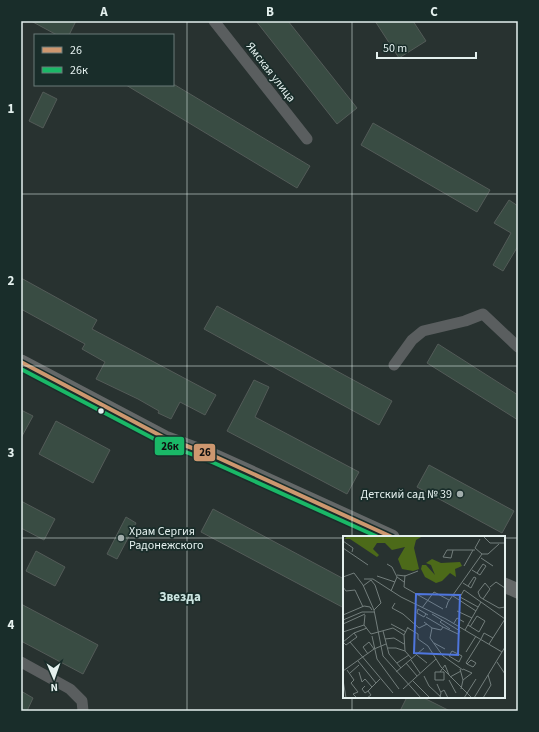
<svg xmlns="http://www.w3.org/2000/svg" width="539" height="732" viewBox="0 0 539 732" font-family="'Source Sans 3',sans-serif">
<rect width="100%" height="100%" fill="#283230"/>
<g fill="#394c43" stroke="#535b58">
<polygon points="31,21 76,21 69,35 57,35"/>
<polygon points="256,21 288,21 357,108 337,124"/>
<polygon points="375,21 413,21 426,41 399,58"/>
<polygon points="126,85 175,85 310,166 297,188"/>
<polygon points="43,92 57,99 43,128 29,121"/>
<polygon points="373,123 490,190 477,212 361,145"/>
<polygon points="509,200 518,206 518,246 503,271 493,265 511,233 494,223"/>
<polygon points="21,278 97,320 92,329 216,395 205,415 180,402 171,419 158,413 159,411 138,399 96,379 105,362 82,349 85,344 21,309"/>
<polygon points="217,306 392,401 379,425 204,329"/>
<polygon points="438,344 518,395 518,420 427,363"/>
<polygon points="254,380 269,387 255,417 359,472 347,494 227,431"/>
<polygon points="21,410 33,416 21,438"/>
<polygon points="56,421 110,450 93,483 39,454"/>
<polygon points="429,465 514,511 502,533 417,487"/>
<polygon points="21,501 55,519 44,540 21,528"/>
<polygon points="213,509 344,579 344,608 201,532"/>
<polygon points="126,517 136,523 117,559 107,554"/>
<polygon points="36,551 65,567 55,586 26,571"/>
<polygon points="21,604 98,645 83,674 21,641"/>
<polygon points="21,691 33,698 27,711 21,711"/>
<polygon points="407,697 422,697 450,711 400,711"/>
</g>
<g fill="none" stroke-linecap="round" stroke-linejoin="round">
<g stroke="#5a5e5f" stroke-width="11">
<polyline points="214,21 307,139"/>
<polyline points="394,365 412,340 423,331 465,321 483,314 518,347"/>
<polyline points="21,662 70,689 82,701 83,711"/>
</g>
<g stroke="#646868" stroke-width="15">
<polyline points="21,362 165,438 214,456 392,537"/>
<polyline points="504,585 518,591"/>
</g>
<defs>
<polyline id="bus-1" points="21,362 165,438 214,456 392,537"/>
<polyline id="bus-2" points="21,369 162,443 212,462 378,537"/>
</defs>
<use href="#bus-1" stroke="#192d2a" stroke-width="7"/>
<use href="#bus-2" stroke="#192d2a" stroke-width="7"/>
<use href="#bus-1" stroke="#cd976f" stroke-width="4"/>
<use href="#bus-2" stroke="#1ab867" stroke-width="4"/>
</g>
<path fill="none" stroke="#e4f0ee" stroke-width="1" stroke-opacity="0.55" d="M187,21V711M352,21V537M21,194H518M21,366H518M21,538H344M504,538H518M352,697V711"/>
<circle fill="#e4f0ee" stroke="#192d2a" stroke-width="1.5" cx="101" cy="411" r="3.5"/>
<g fill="#a2aeac" stroke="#192d2a" stroke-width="1.5">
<circle cx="460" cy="494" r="4"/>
<circle cx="121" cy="538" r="4"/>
</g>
<g text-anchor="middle" stroke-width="3.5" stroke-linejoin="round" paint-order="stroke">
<g font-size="12" fill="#e4f0ee" stroke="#192d2a">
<text transform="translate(271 72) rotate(52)" y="4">Ямская улица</text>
</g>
<g font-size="12" fill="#e4f0ee" stroke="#192d2a" text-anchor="end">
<text x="452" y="498">Детский сад № 39</text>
<text x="129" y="535" text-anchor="start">Храм Сергия<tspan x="129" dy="14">Радонежского</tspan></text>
</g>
<g font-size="13" font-weight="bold" fill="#cce5e1" stroke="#192d2a">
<text x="180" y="601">Звезда</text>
</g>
</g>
<g transform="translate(343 536)">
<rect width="162" height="162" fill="#283230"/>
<path d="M5,0H80L73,4L71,12L76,33L70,35L59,33L55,23L62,11L49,14L42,7H34L30,13L36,19L34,21L7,3H1ZM89,23L98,27L117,26L119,30L112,33L113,41L107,37L99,45L93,47L82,41L78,33L79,29H83L92,39L88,29L83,27Z" fill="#4c6a19"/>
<path fill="none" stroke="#737e7c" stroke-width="1" d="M140,0L147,7H162M137,3L132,12L139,18M0,5L10,12L9,16M0,12L25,29M110,14L108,22L100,21L104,14H132M139,18H145L156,8M138,22L150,30M44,28L49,31L54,41L61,46M121,30L130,14M129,34L137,39L143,30L140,28L134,37M54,39L62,40L75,35M62,39L61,51L100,73M34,40L52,46M0,41L11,37L20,49L31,74L40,120L78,162M21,43H30L58,61L103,83L159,116M120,47L128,52L133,42L131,41L125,50M20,50L28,44L32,49L38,67L31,74M0,51L3,55L12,54L20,71M147,51L153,46L162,52M48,55L54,41M110,60L133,75M140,63L147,53L142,47L135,56L137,61L140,63L156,72L162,71M52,67L49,72L60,78L76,92L84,88M135,71L117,61L121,54L162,83L146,108M79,72L91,56L106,64M103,72L105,66L139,18M114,75L129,82M83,78L81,81L74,77L75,73L85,79M89,78L117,95M0,79L21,70L27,71L29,74M22,79L21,89L28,98L50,92L61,99M83,81L100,91L98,94L89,92M0,84L19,76H31M99,84L97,86L107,93M81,86L89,92L87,102L100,120L120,134M111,87L114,82L121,86M0,88L22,78M48,88L63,96M125,89L136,96L142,85L134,80L127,91M65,91L61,99L62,115L69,123M100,91L115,98L117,95M65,92L75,98V103L85,110L98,131L129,162M122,94L138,66M40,95L46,118L58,132M0,96L21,89M29,100L34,123L56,153M42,103L51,102L61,108M138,103L141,97L150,102M0,106L3,109L14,101L11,97L24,92M0,106L11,97M7,106L50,157M91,107L102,113M45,112H53L62,115M109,115L119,120L116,126L106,120ZM123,116L133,100M25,118L20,111L26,106L31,113M74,119L84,127M68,124L77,137M15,125L33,147M154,126L162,138M54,127L66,119M63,127L74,140M124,128L128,124L133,127L131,130L130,131L124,128L123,127L138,103M117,133L120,144L118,153M4,134L11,144L8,147L15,156L10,158L14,162M0,135L31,113L43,108M16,136L19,146L22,143L29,151M53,136L81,112M97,136H101V144H92V136H97L102,129L106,139M7,137L16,129M81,140L86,150L99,162M107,141L118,135M0,144L3,162M106,144L113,157M120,144L129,137L120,133M70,145L87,162M94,148L98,157L97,161M22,150L19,153L22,157L25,155M60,153L93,123M98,156L101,154L105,162M24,162L28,159L25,155L37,143M121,162L133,143M131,162L162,111M140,162L148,149L145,139"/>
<path fill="#4f76de" fill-opacity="0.15" stroke="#4f76de" stroke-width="2" d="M73,58L117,59L115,119L71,117Z"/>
<rect width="162" height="162" fill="none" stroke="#e4f0ee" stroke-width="2"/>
</g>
<g stroke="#192d2a" stroke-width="1.5">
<rect x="154" y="436" width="31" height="20" rx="4" fill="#1ab867"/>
<rect x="193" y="443" width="23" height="19" rx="4" fill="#cd976f"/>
</g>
<g font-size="11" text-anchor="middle" font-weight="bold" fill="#111">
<text x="170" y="450">26к</text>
<text x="205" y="456">26</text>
</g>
<rect width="539" height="732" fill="none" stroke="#192d2a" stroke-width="44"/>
<rect x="34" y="34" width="140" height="52" fill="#192d2a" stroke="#6a7b78"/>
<rect x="42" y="47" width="20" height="6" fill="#cd976f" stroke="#6a7b78"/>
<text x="70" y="54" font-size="12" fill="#e4f0ee">26</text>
<rect x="42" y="67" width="20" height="6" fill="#1ab867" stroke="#6a7b78"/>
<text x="70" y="74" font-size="12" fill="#e4f0ee">26к</text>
<g transform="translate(54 678) rotate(178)" stroke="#192d2a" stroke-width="3" paint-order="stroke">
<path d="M0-3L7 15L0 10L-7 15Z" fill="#e4f0ee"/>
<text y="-6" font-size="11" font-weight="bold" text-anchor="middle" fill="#e4f0ee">N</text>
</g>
<path d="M377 52v6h99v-6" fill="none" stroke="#e4f0ee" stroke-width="2"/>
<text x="383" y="52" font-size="12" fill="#e4f0ee" stroke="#192d2a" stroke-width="3" paint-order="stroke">50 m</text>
<rect x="22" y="22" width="495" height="688" fill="none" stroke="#e4f0ee" stroke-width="1.5"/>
<g font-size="13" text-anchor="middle" font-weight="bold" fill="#e4f0ee">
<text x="104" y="16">A</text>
<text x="270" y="16">B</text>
<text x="434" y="16">C</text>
<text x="11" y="113">1</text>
<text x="11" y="285">2</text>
<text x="11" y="457">3</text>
<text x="11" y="629">4</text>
</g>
</svg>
